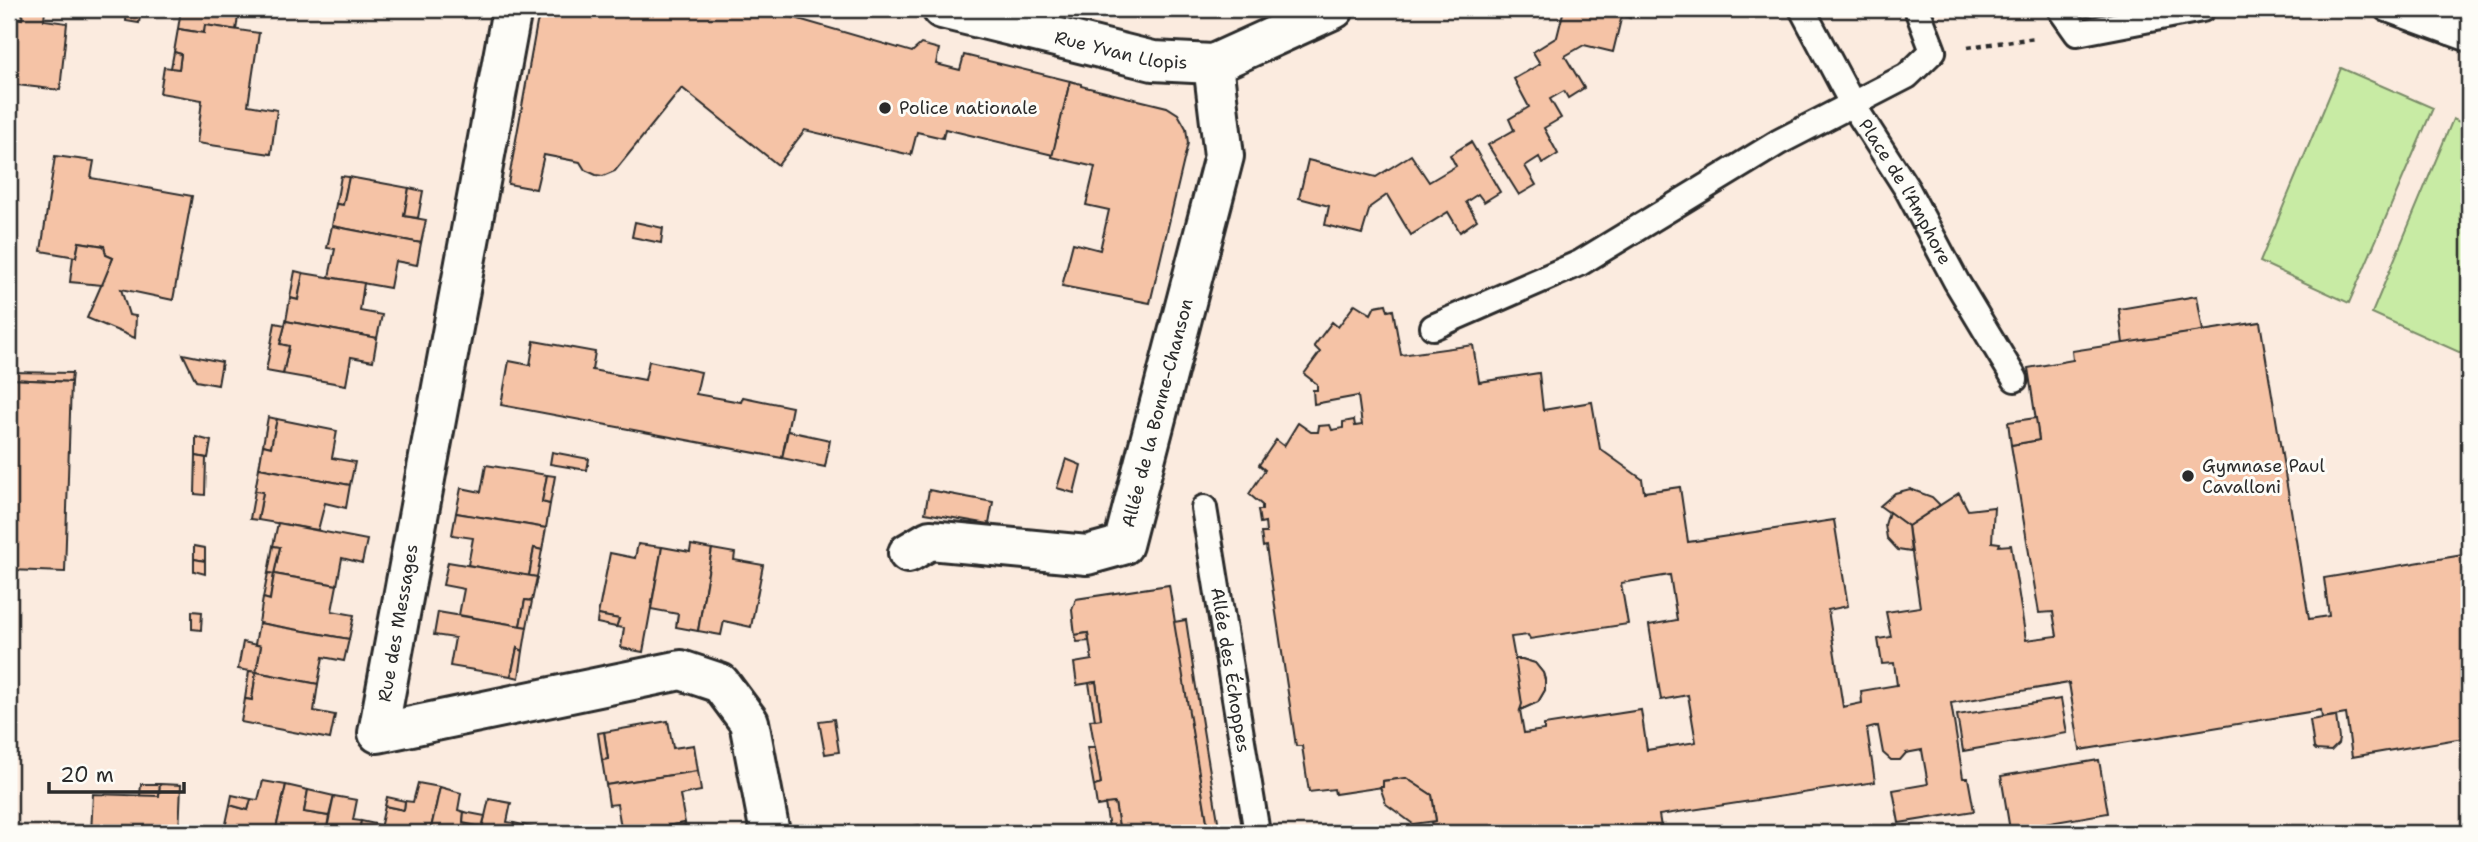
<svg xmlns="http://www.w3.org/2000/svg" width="2478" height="842" viewBox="0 0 2478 842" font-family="'Shantell Sans',sans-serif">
<rect width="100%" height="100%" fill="#fbebdf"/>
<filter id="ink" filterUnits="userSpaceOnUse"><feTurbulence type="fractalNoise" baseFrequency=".0143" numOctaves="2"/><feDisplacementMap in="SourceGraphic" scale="14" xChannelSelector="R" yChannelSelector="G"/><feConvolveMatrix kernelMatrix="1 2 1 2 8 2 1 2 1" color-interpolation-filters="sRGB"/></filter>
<g filter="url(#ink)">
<g fill="#c8eba4" stroke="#7a8b68" stroke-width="2">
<polygon points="2341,68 2433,108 2349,303 2260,262"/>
<polygon points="2453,119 2469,126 2469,334 2461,353 2372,313"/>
</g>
<g fill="#f5c3a6" stroke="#2b2b2b" stroke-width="2" fill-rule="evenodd">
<polygon points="23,9 86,9 86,14 45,10 44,20 67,23 60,90 9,84 9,17 22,19"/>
<polygon points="127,9 141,9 139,23 126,21"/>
<polygon points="181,9 212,10 212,14 238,17 236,30 205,25 204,33 178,29"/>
<polygon points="543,9 764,9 912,52 921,44 939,49 936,64 960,70 964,55 1070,81 1053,155 945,129 943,138 917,132 911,155 805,130 778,165 682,88 615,171 603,176 596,175 585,170 580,162 544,155 536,189 508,184 537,23"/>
<polygon points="1564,9 1632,9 1630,18 1622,15 1613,52 1584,45 1565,56 1584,88 1568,98 1564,91 1550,99 1561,118 1544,128 1558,154 1542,164 1539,157 1525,166 1536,185 1519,195 1488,145 1514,130 1509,119 1529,107 1514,79 1540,64 1533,52 1557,37"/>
<polygon points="205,25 259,33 248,105 277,110 271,154 197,143 202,100 160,93 164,67 179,69 181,54 174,52 178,29 204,33"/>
<polygon points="174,52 181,54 179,69 171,68"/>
<polygon points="1070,81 1081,84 1081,86 1167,107 1178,114 1186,128 1188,143 1150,303 1062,286 1073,243 1100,250 1109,210 1086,205 1095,167 1052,157"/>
<polygon points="1471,142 1500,192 1484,202 1478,194 1466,202 1477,220 1460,232 1448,212 1411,235 1387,195 1370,207 1362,234 1325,225 1329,206 1299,198 1308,160 1376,177 1411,155 1429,182 1456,166 1450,155"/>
<polygon points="55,156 94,161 91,178 192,196 173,300 121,289 129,315 136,316 135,338 87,318 113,258 106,255 104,246 79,242 76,257 41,251"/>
<polygon points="341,176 349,177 343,205 336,204"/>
<polygon points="349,177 409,188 404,216 426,220 421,243 332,226 336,204 343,205"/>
<polygon points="409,188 423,191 418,218 404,216"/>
<polygon points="635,222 663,228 661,243 632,237"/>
<polygon points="332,226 421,243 417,265 395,261 390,288 329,277 335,249 327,248"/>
<polygon points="79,242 104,246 106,255 113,258 102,285 70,282 73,257 76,257"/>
<polygon points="295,271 303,273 298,300 290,298"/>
<polygon points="303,273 364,283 360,311 382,315 377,338 286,321 290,298 298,300"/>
<polygon points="2197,296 2203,331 2123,344 2119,309"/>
<path d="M1355,304L1371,314L1375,306L1386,304L1388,311L1393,310L1401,355L1473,345L1479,382L1539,373L1543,410L1592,402L1600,449L1642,479L1644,492L1680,487L1688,542L1834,520L1848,606L1828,610L1843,707L1862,703L1861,691L1897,685L1894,663L1882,664L1878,639L1891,637L1886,612L1920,607L1908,526L1959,493L1968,510L1994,507L1992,542L2000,543L1999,546L2011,545L2026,640L2057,636L2053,612L2039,613L2011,445L2039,440L2028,368L2073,360L2072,351L2260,322L2309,619L2329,616L2324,578L2469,554V737L2352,757L2346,714L2322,718L2321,710L2080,750L2069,683L1951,703L1963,778H1968L1974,811L1899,823L1893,790L1928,784L1922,750L1906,753L1900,760H1891L1883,753L1878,726L1867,729L1875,782L1659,815L1662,833H1433L1431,822L1436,821L1432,795L1406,778L1383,781V787L1335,794L1334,789L1309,792L1302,746H1296L1266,546L1263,547L1261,533H1266L1265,522L1260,523L1258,510H1262V505L1249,494L1265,470L1259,465L1276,440L1284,446L1298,423L1311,432H1318L1319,426L1330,425L1332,430L1343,428V422L1354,420L1355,426L1362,425L1358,396L1314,404L1313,390H1317V384L1304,374L1320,352L1314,346L1332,322L1338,327ZM1670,575L1677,620L1649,625L1661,700L1688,695L1696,742L1647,750L1641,710L1544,725V730L1524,733L1520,710L1538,702L1545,690V680L1543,673L1535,663L1522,659H1515L1511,637L1528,635L1530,639L1628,624L1621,583Z"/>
<polygon points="286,321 377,338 373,361 351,357 346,385 283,374 289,346 280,344"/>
<polygon points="275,323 285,325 280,344 289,346 283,374 266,371"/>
<polygon points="534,341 595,352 592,370 645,380 649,361 701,372 696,394 741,402 743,397 792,407 782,458 501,405 509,361 530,365"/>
<polygon points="183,354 222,362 218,385 196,381"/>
<polygon points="9,372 72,373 71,382 9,379"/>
<polygon points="9,379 71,382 65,572 9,570"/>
<polygon points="268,417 277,419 271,447 263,445"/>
<polygon points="2036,418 2039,440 2011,445 2008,422"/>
<polygon points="277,419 337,431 332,458 355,462 350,485 259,468 263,445 271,447"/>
<polygon points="788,431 830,440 825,467 782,458"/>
<polygon points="196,437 211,441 208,458 196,456"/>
<polygon points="552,452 589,459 587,470 550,464"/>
<polygon points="196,456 206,458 205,495 195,494"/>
<polygon points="1066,459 1081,465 1074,493 1057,488"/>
<polygon points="486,465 547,475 542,502 550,504 546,528 456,513 461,488 481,492"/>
<polygon points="259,468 350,485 346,508 325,503 318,530 258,520 263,492 255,491"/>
<polygon points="547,475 555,476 550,504 542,502"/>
<polygon points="1910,489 1932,497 1940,505 1908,526 1880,506 1895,493"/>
<polygon points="929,490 993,502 989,524 925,513"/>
<polygon points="255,491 263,492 258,520 250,519"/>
<polygon points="1889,512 1908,526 1911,552 1898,550 1887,538 1885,525"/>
<polygon points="456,513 546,528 542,550 534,548 529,576 468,565 473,538 452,535"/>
<polygon points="278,523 367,540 362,563 342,558 337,585 274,574 280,547 273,546"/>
<polygon points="638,544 662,547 643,652 621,648 624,628 616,627 619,619 598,615 610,553 635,558"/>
<polygon points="691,545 712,549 698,631 676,627 678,614 651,609 662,547 690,552"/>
<polygon points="194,546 205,548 205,561 194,559"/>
<polygon points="273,546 280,547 274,574 268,573"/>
<polygon points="534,548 542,550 537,577 529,576"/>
<polygon points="712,549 735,553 734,560 763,565 751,627 724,621 721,635 698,631"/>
<polygon points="194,559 205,561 205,574 194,571"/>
<polygon points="448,562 537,577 532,601 525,600 520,626 459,615 464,589 443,585"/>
<polygon points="268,573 274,574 270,600 263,598"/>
<polygon points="274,574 337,585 332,611 354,615 349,639 259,623 263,598 270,600"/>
<polygon points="1169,585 1209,833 1120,833 1115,803 1097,806 1094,786 1101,784 1090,720 1101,719 1096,682 1077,685 1074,663 1092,660 1088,633 1075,635 1072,610 1076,599"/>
<polygon points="525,600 532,601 527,627 520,626"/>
<polygon points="192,611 202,612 201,630 192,629"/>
<polygon points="438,612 527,627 523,651 517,648 511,676 450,666 455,638 434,635"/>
<polygon points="598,615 619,619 616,627 597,623"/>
<polygon points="1186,620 1195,681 1220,833 1209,833 1174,622"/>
<polygon points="259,623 349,639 344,661 323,657 318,684 256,672 261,646 255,644"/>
<polygon points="1088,633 1089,641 1077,642 1075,635"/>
<polygon points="243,642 261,646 256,672 238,669"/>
<polygon points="517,648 523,651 519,678 511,676"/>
<polygon points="1515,659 1522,659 1535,663 1543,673 1545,680 1545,690 1538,702 1520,710 1522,704"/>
<polygon points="249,671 256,672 252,700 245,699"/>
<polygon points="256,672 318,684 314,711 335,715 330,739 241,722 245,699 252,700"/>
<polygon points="1096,682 1101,719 1095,720 1089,683"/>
<polygon points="2061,699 2067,733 1963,751 1957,715"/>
<polygon points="2336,716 2339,739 2338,744 2331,751 2316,750 2314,748 2310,720"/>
<polygon points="834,719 839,752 825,754 819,721"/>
<polygon points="668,721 673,748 694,745 698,771 606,785 602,760 608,759 604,732"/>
<polygon points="604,732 608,759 602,760 598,733"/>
<polygon points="1087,747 1095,747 1101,784 1094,786"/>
<polygon points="2099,760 2108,813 2010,830 2001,776"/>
<polygon points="698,771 701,791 680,795 685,823 622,833 617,804 609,805 606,785"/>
<polygon points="1406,778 1432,795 1436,821 1413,824 1386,804 1380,787 1383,787 1383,781"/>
<polygon points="263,781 286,785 275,833 224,833 230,805 248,810 251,799 258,800"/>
<polygon points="418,783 440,787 430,833 379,833 385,806 404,810 405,801 413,802"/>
<polygon points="141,784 160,784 159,796 140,796"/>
<polygon points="160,784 181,785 179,833 91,833 93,794 159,796"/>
<polygon points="286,785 308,790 304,812 329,816 326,833 275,833"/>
<polygon points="440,787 461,793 458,810 464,812 463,823 482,827 481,833 430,833"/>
<polygon points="308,790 334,796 329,816 304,812"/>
<polygon points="232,795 251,799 248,810 230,805"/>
<polygon points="334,796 357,800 353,820 361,821 359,832 363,833 326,833"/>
<polygon points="387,797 405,801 404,810 385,806"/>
<polygon points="489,799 511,803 507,822 514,823 512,833 515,833 481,833"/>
<polygon points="1115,803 1120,833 1110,833 1105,804"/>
<polygon points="464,812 485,816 482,827 463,823"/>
<polygon points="361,821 380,825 379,833 359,832"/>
<polygon points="514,823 535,828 534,833 512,833"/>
<polygon points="685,823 686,833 622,833"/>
<polygon points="919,825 921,833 864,833"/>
<polygon points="857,826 858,833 835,833 834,830"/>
</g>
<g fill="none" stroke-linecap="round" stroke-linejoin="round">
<defs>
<g id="lane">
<path id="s1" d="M1802,9L1853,105L1907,189L1956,281L2015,379"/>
<polyline points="2060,9 2077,33 2202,9"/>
<polyline points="2387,9 2469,39"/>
<polyline points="2450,32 2460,9"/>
<polyline points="1433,327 1580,263 1779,142 1907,76 1933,51 1917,9"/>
<path id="s2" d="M1204,508L1257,833"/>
</g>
<g id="street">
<polyline points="512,9 378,733 681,670 720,683 749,722 770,833"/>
<path id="s3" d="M942,9L1153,61L1213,64L1334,9"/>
<path id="s4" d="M908,553L930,540L1087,555L1123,545L1224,156L1213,64"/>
</g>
</defs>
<use href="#lane" stroke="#2b2b2b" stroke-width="30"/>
<use href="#street" stroke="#2b2b2b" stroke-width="44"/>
<polyline stroke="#2b2b2b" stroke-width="4.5" stroke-dasharray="5 5" stroke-linecap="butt" points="1968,47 2036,38"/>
<use href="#lane" stroke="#fdfcf7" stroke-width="24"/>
<use href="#street" stroke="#fdfcf7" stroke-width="38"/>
</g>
</g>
<g fill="#2b2b2b" stroke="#fdfcf7" stroke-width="2.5">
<circle cx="885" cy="108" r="7"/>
<circle cx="2188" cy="476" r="7"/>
</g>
<g text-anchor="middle" stroke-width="6" stroke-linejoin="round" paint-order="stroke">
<g font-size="18" fill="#2b2b2b" stroke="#fdfcf7">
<text dy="6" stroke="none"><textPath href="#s3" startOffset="184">Rue Yvan Llopis</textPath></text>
<text dy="6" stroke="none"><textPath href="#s1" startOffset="210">Place de l'Amphore</textPath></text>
<text dy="6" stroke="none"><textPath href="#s4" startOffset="357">Allée de la Bonne-Chanson</textPath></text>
<text transform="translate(398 623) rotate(-80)" y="6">Rue des Messages</text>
<text dy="6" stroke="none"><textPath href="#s2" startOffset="164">Allée des Échoppes</textPath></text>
</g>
<g font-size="18" fill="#2b2b2b" stroke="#fdfcf7" text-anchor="start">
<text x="899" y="114">Police nationale</text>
<text x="2202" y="472">Gymnase Paul<tspan x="2202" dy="21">Cavalloni</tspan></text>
</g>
</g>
<rect width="2478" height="842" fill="none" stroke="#fdfcf7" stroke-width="35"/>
<rect x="18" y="18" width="2443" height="807" fill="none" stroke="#2b2b2b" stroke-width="2.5" filter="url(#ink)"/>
<path d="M49 782v10h135v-10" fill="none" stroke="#2b2b2b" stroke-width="3.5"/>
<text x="60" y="782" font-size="21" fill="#2b2b2b" stroke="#fdfcf7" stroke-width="5" paint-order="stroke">20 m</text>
</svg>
